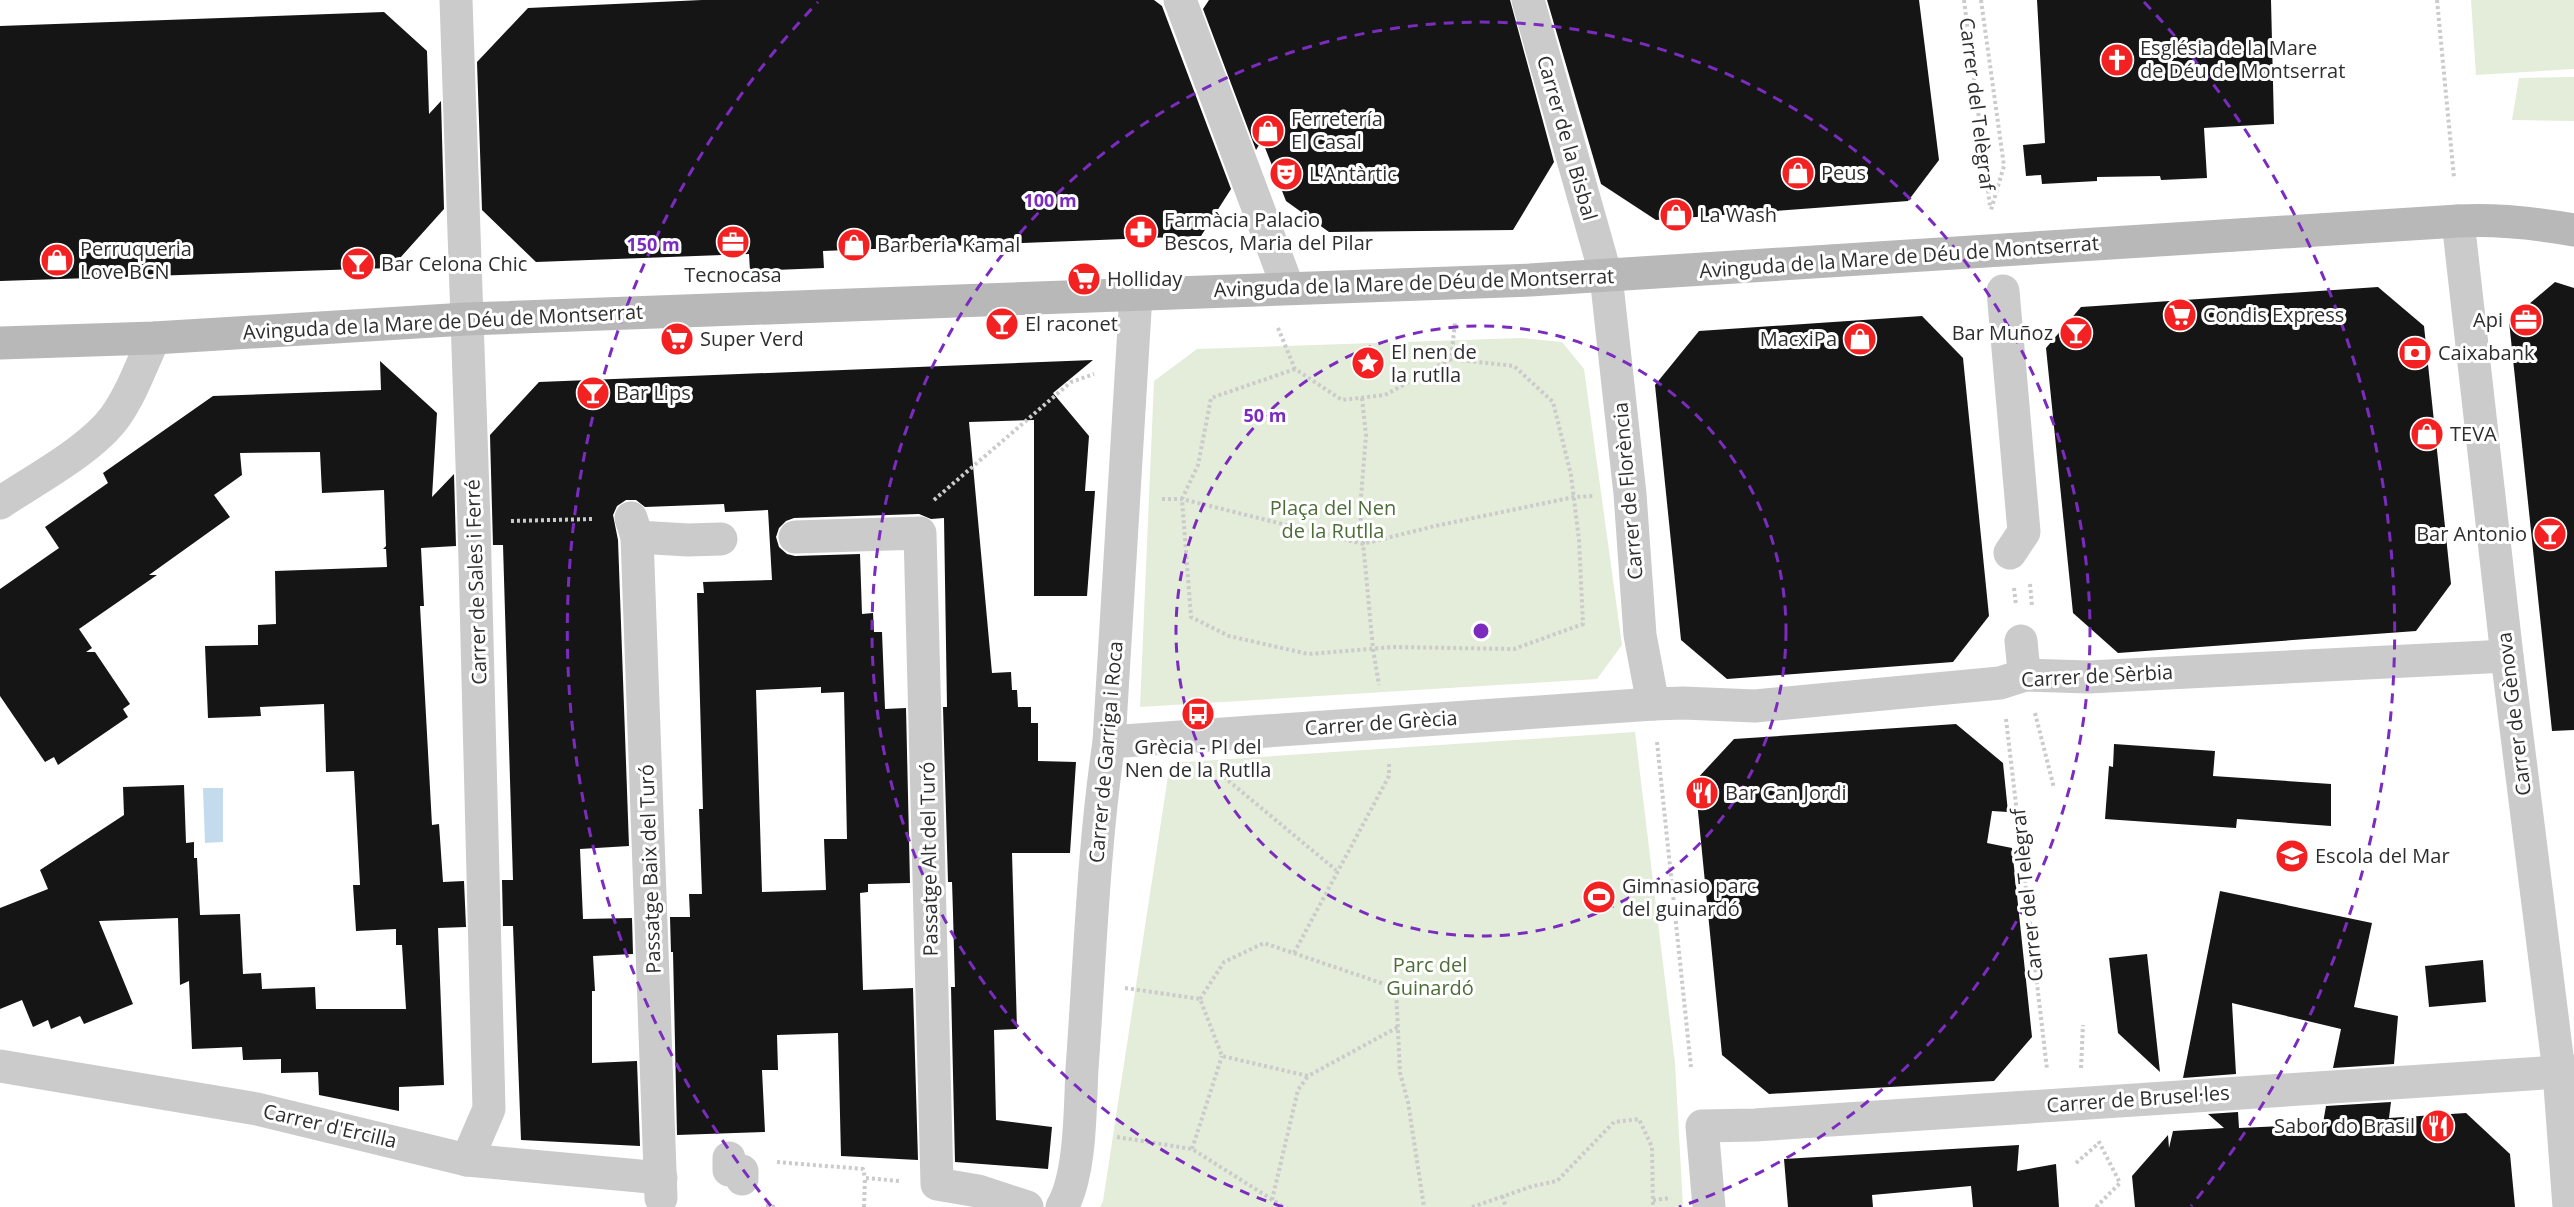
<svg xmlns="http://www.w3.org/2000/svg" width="2574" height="1207" viewBox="0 0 2574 1207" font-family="'Open Sans',sans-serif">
<rect width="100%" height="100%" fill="#fff"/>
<g fill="#e3edda">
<polygon points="2471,0 2574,0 2574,69 2476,75"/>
<polygon points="2574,77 2574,121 2512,120 2519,78"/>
<polygon points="1522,338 1562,342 1584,369 1622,645 1597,679 1140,707 1154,381 1197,349"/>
<polygon points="1635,732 1675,1063 1683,1207 1100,1207 1103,1201 1170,763"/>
</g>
<polygon fill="#c4dbee" points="203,788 223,788 223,842 205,843"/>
<g fill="#151515" fill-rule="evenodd">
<polygon points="702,0 1154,0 1162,6 1231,189 1201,236 823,251 824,268 750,271 749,254 536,262 482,210 477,62 528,8"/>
<polygon points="1209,0 1510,0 1554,162 1513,230 1329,232 1286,201 1262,140 1256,150 1203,9"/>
<polygon points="1547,0 1919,0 1939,160 1908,201 1656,220 1601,184"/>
<polygon points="2037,0 2271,0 2274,124 2204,128 2207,178 2161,180 2160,176 2097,177 2097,181 2042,184 2041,175 2026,176 2023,145 2045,143"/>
<polygon points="384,12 427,51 429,114 441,101 444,209 391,268 0,281 0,26"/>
<polygon points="2555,282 2574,288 2574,730 2552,731 2509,321"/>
<polygon points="2378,287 2424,326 2451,584 2416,631 2118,653 2073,613 2046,348 2081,307"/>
<polygon points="1922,316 1963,358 1989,616 1953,662 1727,679 1681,640 1655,385 1699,331"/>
<path d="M1093,360L1053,393L1089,436L1085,491H1095L1087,596H1034V420L969,422L992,673L1011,672L1012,690H1017L1018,707H1031V723H1038V761L1076,762L1070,853H1012L1017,1029L994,1030L996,1120L1052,1127L1048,1169L955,1162L951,987H955L953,913L952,882H948L943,707H947L944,518L931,519L919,514L794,518L786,521L779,528L776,537L779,547L787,554L795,556L860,554L862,614L873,613L874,632H882L885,709L906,708L910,883L868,884V892L860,893L863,990L913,988L918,1160L841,1156L838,1033L777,1035L778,1070H762L765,1132L677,1135L673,952H671L670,917H690L689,894H702L699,809H703L697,593H704L703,582L772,580L768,510L725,512L724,504L645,507L636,500H626L617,506L613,515L618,540L629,846L580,849L583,919L632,918L633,954L593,956L595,991H592V1063L637,1061L640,1146L521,1140L513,926H503L502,880H513L503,545H493L490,435L539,382ZM821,687V693L844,692L847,839H824L826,890L762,892L756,690Z"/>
<polygon points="380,361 437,413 432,497 454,474 456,546 421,548 424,606 420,606 432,825 439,824 443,882 464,881 466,927 438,928 444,1085 399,1087 399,1111 319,1095 318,1072 281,1073 281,1059 243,1060 242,1047 192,1049 189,981 180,985 178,918 99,921 133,1004 84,1024 80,1016 51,1029 48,1020 33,1027 22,1000 0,1009 0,908 48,889 40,870 124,815 123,787 184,785 186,843 194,842 194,858 197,858 200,915 240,914 243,974 261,973 262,989 315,987 316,1009 406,1009 402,945 396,945 396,929 356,931 353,885 360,885 354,771 326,772 324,704 260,707 261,716 208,718 205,646 258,645 258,625 276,624 275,571 387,567 386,549 383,549 386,546 384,490 322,493 320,452 240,453 242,475 214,495 230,517 149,575 157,575 79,629 92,648 86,652 95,652 130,704 123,709 128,717 58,765 54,757 45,762 0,696 0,589 59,548 45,527 108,483 103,473 213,396 381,390"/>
<polygon points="1956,724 2003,763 2008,812 1992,811 1987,843 2012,848 2032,1037 1994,1081 1769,1094 1722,1055 1695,781 1734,739"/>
<polygon points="2114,744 2215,751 2213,776 2331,784 2331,826 2237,819 2236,828 2105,819 2109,766 2113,767"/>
<polygon points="2220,891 2372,923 2354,1007 2398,1016 2394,1064 2333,1068 2341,1029 2232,1003 2236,1074 2183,1078"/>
<polygon points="2147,954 2160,1072 2118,1033 2109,958"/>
<polygon points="2483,960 2486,1002 2429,1007 2425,966"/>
<polygon points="2391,1102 2389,1118 2466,1113 2510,1154 2515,1207 2135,1207 2132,1176 2168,1135 2169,1148 2173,1131 2224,1128 2208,1114 2238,1112 2239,1128 2303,1125 2323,1123 2326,1106"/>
<polygon points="2019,1145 2017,1171 2056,1164 2059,1207 1973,1207 1971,1186 1872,1195 1873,1207 1788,1207 1784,1159"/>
</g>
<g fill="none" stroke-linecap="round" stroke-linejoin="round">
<g stroke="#cbcbcb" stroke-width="4" stroke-dasharray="3 3" stroke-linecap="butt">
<polyline points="1964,0 1990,206"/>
<polyline points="1981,0 2004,166 1991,210"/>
<polyline points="2437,0 2454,178"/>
<polyline points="1278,328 1295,369 1342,400 1385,395 1451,359 1455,323"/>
<polyline points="1295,369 1211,398 1198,465 1182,499 1191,617 1229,636 1308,654 1393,647 1514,649 1583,624 1579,540 1571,475 1553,402 1514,366 1451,359"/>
<polyline points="1362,398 1366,435 1360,510 1373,649 1379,685"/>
<polyline points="1162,499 1182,499 1363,544 1435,526 1574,497 1594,496"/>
<polyline points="934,500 1071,382 1094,374"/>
<polyline points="511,521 593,519"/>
<polyline points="2030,584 2032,606"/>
<polyline points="2014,588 2016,605"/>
<polyline points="2035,713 2054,788"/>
<polyline points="2006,719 2047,1069"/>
<polyline points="1657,742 1691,1067"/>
<polyline points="1219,773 1336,870"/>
<polyline points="1294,953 1389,776 1389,761"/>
<polyline points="1125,988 1200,999 1222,1056 1308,1076 1398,1027"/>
<polyline points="1200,999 1224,962 1264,943 1396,988 1400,1073 1408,1102 1424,1207"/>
<polyline points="2081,1068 2083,1025"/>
<polyline points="1117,1137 1192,1149 1284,1207"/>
<polyline points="1192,1149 1222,1056"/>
<polyline points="777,1162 863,1169 865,1178"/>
<polyline points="2076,1163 2099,1143"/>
<polyline points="1502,1196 1506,1207"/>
<polyline points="1272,1200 1298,1090 1308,1076"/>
<polyline points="1653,1200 1671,1198"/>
<polyline points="766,1206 778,1207"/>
<polyline points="864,1207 865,1178 900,1181"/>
<polyline points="1472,1207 1533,1186 1557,1181 1614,1122 1639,1119 1652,1147 1653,1207"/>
<polyline points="2096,1207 2120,1183 2098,1140"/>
</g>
<g stroke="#cbcbcb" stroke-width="33">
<polyline points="456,0 474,522 489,1109 467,1160"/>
<polyline points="1180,0 1288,288"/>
<polyline points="1528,0 1606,276 1630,494 1640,635 1653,704"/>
<polyline points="2458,221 2507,656 2559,1072 2569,1207"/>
<polyline points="2003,291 2024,532 2010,553"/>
<path d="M0,503C34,480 91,450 115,417C132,393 142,364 154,338"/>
<polyline points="631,518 637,537 688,540 721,539"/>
<polyline points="637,537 661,1198"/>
<polyline points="795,537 920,533 937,1184 978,1191 1027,1207"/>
<polyline points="2021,641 2023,661"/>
<polyline points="1109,742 1653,704 1683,703 1755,706 2000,683 2025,675 2089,677 2507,656"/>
<polyline points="0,1066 257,1109 467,1160 661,1178"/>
<polyline points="729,1158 729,1170 742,1171 742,1179"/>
<path d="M1062,1207C1081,1175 1080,1107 1082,1069C1090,960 1093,850 1109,742L1136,294"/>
<polyline points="1709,1207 1702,1126 1755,1125 2574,1071"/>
</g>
<path stroke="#b8b8b8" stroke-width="33" d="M0,343L154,338L466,319L1530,280L2458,221C2498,219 2535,223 2574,230"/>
</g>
<g fill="none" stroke="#7b2cbf" stroke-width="3" stroke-dasharray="10 8">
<circle cx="1481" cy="631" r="305"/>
<path d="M1283 1207A609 609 0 1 1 1679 1207"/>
<path d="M771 1206A914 914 0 0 1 818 2M2144 2A914 914 0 0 1 2191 1206"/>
</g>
<defs>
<symbol id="church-disc" viewBox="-11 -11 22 22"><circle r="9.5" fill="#f42122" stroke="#fff"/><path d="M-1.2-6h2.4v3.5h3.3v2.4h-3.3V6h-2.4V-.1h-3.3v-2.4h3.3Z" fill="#fff"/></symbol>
<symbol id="shop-disc" viewBox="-11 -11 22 22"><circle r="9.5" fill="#f42122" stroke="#fff"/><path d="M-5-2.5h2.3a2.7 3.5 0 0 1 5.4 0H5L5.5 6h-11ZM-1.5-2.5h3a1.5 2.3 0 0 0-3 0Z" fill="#fff"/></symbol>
<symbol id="theatre-disc" viewBox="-11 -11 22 22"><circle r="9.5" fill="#f42122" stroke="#fff"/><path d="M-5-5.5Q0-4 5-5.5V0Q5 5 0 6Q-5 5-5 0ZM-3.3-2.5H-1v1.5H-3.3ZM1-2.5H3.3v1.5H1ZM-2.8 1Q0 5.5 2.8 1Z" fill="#fff"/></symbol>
<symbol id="pharmacy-disc" viewBox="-11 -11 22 22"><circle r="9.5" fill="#f42122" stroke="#fff"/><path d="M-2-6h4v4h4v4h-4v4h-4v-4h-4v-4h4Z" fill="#fff"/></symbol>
<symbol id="office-disc" viewBox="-11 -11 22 22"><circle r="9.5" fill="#f42122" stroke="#fff"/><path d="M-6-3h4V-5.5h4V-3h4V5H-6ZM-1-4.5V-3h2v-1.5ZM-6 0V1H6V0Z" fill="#fff"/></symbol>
<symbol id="bar-disc" viewBox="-11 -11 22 22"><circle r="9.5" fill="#f42122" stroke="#fff"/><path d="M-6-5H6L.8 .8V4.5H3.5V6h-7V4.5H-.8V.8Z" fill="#fff"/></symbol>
<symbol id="supermarket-disc" viewBox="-11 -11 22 22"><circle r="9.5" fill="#f42122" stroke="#fff"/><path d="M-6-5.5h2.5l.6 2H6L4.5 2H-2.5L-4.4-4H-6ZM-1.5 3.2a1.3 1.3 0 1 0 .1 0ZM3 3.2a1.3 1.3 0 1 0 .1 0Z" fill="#fff"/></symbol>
<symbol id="bank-disc" viewBox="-11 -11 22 22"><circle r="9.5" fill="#f42122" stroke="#fff"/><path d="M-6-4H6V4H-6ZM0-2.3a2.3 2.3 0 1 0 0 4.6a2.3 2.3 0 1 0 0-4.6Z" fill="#fff"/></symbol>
<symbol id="sight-disc" viewBox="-11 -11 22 22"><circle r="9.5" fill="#f42122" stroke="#fff"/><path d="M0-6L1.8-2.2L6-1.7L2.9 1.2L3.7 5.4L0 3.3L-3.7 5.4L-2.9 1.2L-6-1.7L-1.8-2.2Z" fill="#fff"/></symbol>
<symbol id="bus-disc" viewBox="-11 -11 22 22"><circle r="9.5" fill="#f42122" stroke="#fff"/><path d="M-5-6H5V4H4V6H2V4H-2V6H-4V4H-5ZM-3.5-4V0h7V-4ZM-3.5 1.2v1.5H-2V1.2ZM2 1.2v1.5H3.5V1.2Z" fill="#fff"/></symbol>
<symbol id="restaurant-disc" viewBox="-11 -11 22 22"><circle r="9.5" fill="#f42122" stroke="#fff"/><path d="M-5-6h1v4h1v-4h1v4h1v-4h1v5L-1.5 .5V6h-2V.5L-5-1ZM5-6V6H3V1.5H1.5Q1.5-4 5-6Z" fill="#fff"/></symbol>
<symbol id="school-disc" viewBox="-11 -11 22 22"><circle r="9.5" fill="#f42122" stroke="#fff"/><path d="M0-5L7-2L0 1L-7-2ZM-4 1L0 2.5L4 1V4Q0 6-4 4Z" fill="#fff"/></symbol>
<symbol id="stadium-disc" viewBox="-11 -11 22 22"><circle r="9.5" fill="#f42122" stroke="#fff"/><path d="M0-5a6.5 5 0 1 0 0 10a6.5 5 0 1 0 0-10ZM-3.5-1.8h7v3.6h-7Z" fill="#fff"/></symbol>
</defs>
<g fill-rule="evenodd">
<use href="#church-disc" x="2098" y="41" width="38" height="38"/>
<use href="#shop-disc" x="1249" y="112" width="38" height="38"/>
<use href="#shop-disc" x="1779" y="154" width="38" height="38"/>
<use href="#theatre-disc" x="1267" y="155" width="38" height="38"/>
<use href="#shop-disc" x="1657" y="196" width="38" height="38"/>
<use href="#pharmacy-disc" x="1122" y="213" width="38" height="38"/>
<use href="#office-disc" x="714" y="223" width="38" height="38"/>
<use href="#shop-disc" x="835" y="226" width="38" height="38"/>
<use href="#shop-disc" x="38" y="241" width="38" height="38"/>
<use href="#bar-disc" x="339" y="245" width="38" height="38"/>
<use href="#supermarket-disc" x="1065" y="260" width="38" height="38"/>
<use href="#supermarket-disc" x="2161" y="296" width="38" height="38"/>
<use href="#office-disc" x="2507" y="301" width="38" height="38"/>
<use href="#bar-disc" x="983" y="305" width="38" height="38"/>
<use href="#bar-disc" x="2057" y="314" width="38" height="38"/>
<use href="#supermarket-disc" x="658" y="320" width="38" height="38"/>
<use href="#shop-disc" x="1841" y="320" width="38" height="38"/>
<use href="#bank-disc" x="2396" y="334" width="38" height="38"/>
<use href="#sight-disc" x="1349" y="344" width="38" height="38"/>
<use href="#bar-disc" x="574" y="374" width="38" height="38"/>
<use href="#shop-disc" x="2408" y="415" width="38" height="38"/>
<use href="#bar-disc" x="2531" y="515" width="38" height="38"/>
<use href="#bus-disc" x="1179" y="695" width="38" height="38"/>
<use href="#restaurant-disc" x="1683" y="774" width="38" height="38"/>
<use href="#school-disc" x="2273" y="837" width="38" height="38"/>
<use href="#stadium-disc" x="1580" y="878" width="38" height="38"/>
<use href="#restaurant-disc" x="2419" y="1107" width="38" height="38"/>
</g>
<g text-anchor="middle" stroke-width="6" stroke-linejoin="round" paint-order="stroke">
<g font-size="20" fill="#2e2e2e" stroke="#fff" text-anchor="start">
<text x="2140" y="55">Església de la Mare<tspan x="2140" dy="23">de Déu de Montserrat</tspan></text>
<text x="1291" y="126">Ferretería<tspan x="1291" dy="23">El Casal</tspan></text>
<text x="1821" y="180">Peus</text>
<text x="1309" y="181">L'Antàrtic</text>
<text x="1699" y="222">La Wash</text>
<text x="1164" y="227">Farmàcia Palacio<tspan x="1164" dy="23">Bescos, Maria del Pilar</tspan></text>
<text x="877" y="252">Barberia Kamal</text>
<text x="80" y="256">Perruqueria<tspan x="80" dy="23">Love BCN</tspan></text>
<text x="381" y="271">Bar Celona Chic</text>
<text x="733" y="282" text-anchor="middle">Tecnocasa</text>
<text x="1107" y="286">Holliday</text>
<text x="2203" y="322">Condis Express</text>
<text x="2503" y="327" text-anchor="end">Api</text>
<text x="1025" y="331">El raconet</text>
<text x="2053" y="340" text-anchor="end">Bar Muñoz</text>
<text x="700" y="346">Super Verd</text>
<text x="1837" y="346" text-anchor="end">MacxiPa</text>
<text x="1391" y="359">El nen de<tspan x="1391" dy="23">la rutlla</tspan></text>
<text x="2438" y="360">Caixabank</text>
<text x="616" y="400">Bar Lips</text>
<text x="2450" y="441">TEVA</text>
<text x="2527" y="541" text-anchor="end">Bar Antonio</text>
<text x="1198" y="754" text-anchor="middle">Grècia - Pl del<tspan x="1198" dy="23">Nen de la Rutlla</tspan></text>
<text x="1725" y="800">Bar Can Jordi</text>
<text x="2315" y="863">Escola del Mar</text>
<text x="1622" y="893">Gimnasio parc<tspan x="1622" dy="23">del guinardó</tspan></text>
<text x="2415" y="1133" text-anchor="end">Sabor do Brasil</text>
</g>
<g font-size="20" fill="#2e2e2e" stroke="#fff">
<text transform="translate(1977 104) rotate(83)" y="7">Carrer del Telègraf</text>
<text transform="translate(1567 138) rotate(74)" y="7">Carrer de la Bisbal</text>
<text transform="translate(1899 257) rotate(-4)" y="7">Avinguda de la Mare de Déu de Montserrat</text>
<text transform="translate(1414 283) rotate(-2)" y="7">Avinguda de la Mare de Déu de Montserrat</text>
<text transform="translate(443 322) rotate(-3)" y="7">Avinguda de la Mare de Déu de Montserrat</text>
<text transform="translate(1628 491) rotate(-95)" y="7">Carrer de Florència</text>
<text transform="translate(476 582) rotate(-92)" y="7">Carrer de Sales i Ferré</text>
<text transform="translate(2097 676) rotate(-3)" y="7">Carrer de Sèrbia</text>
<text transform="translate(2514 714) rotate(-97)" y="7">Carrer de Gènova</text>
<text transform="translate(1381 723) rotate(-4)" y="7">Carrer de Grècia</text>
<text transform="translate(1106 752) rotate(-85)" y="7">Carrer de Garriga i Roca</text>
<text transform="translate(929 859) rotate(-91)" y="7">Passatge Alt del Turó</text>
<text transform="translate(650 869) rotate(-92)" y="7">Passatge Baix del Turó</text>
<text transform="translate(2027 895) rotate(-96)" y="7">Carrer del Telègraf</text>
<text transform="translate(2138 1099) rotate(-4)" y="7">Carrer de Brusel·les</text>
<text transform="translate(330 1126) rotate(13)" y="7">Carrer d'Ercilla</text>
</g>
<g font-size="20" fill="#4d6d37" stroke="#fff">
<text x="1333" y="515">Plaça del Nen<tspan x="1333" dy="23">de la Rutlla</tspan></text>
<text x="1430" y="972">Parc del<tspan x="1430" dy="23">Guinardó</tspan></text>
</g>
</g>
<circle cx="1481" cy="631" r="9" fill="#7b2cbf" stroke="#fff" stroke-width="3"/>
<g font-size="18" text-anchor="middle" font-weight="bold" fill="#7b2cbf" stroke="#fff" stroke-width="6" stroke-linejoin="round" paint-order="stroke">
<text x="1050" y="207">100 m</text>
<text x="653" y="251">150 m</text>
<text x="1265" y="422">50 m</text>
</g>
</svg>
